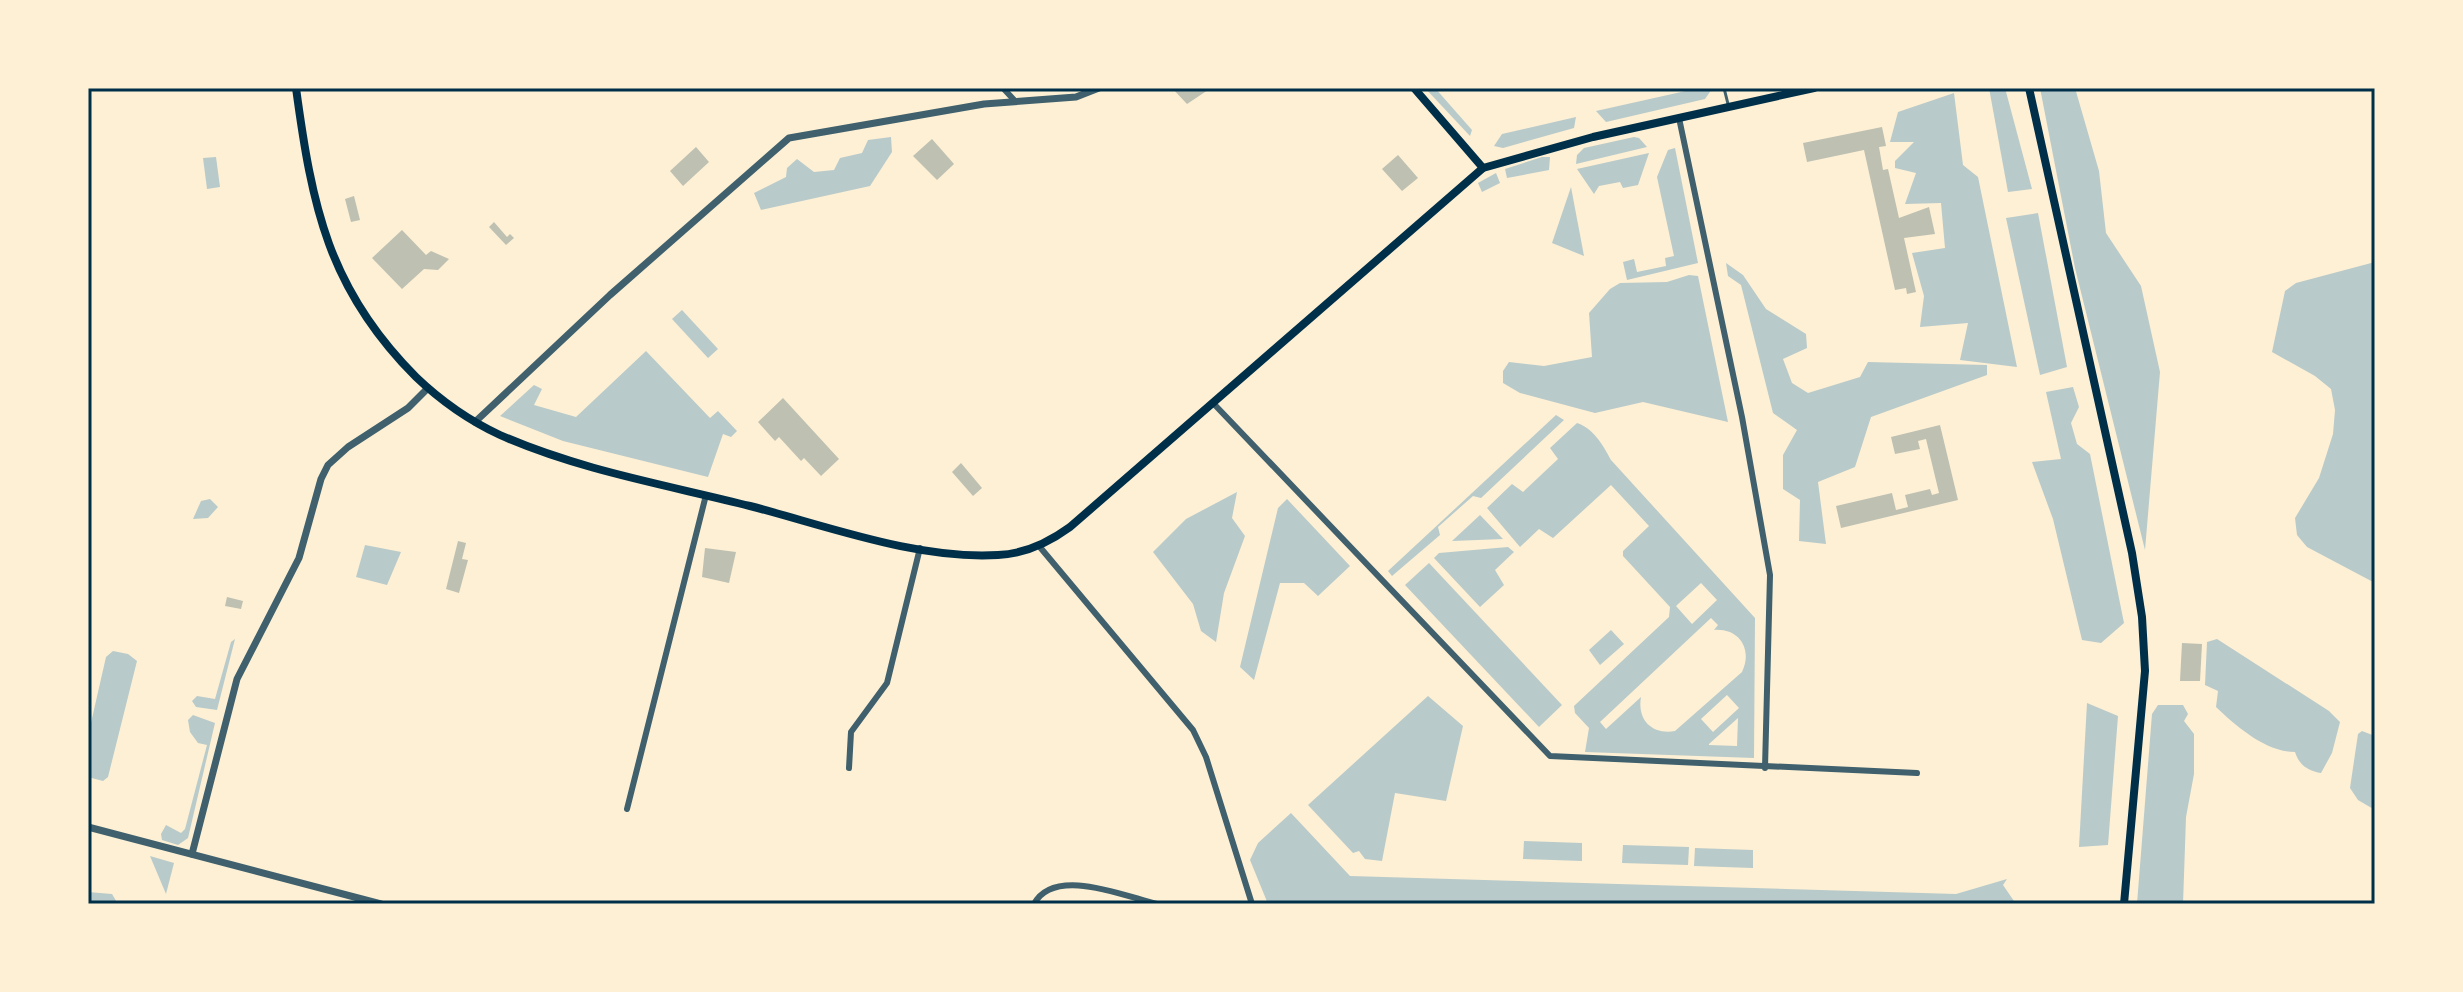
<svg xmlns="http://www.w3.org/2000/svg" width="2463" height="992" viewBox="0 0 2463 992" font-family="Arial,sans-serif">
<rect width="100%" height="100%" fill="#fdf0d5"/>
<g fill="#b9caca" fill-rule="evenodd">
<polygon points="1425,88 1435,88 1472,130 1470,136"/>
<polygon points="1699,88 1712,89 1705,99 1606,122 1596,111"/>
<polygon points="1989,88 2005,88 2032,189 2008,192"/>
<polygon points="2040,88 2075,88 2099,171 2106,233 2141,286 2160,372 2145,550 2075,268"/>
<polygon points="1954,93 1963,165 1978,177 2017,367 1960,360 1968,323 1920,327 1924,296 1912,253 1945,248 1941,203 1905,204 1916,173 1895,168 1895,161 1914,142 1890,142 1898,112"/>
<polygon points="1576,117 1574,128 1503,148 1494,146 1502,134"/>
<polygon points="891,137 892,152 870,186 761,210 754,193 786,177 787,168 797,159 814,172 834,170 840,158 862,153 868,140"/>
<polygon points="1634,137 1639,138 1647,147 1576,164 1577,155 1584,148"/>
<polygon points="1675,148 1698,263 1627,280 1623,262 1634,259 1637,272 1666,266 1665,258 1674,256 1657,177 1668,150"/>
<polygon points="1649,153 1638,185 1623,188 1620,182 1599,186 1594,194 1577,169"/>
<polygon points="216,157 220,187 207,189 203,158"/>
<polygon points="1542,157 1550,157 1549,170 1507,178 1505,169"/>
<polygon points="1496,173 1500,183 1482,192 1478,183"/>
<polygon points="1571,187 1584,256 1552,243"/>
<polygon points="2038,213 2067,367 2040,375 2006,218"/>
<polygon points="2375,262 2375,583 2307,547 2297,535 2295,518 2319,478 2333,434 2335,410 2331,389 2315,376 2272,352 2285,291 2296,283"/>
<polygon points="1726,263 1743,275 1766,309 1806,334 1807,348 1783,359 1792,383 1808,393 1860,377 1868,362 1987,365 1987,375 1871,417 1855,467 1818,482 1826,544 1799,541 1800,500 1783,489 1783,455 1797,430 1773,413 1741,285 1728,276"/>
<polygon points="1689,275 1698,276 1728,422 1643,402 1595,413 1520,393 1503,383 1503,371 1509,362 1544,366 1592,357 1589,313 1610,289 1620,283 1667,282"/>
<polygon points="682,310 718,349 708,358 672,319"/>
<polygon points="646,351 710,418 718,411 737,431 731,437 723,434 708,477 563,441 500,416 534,385 542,389 534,405 576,417"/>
<polygon points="2073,387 2079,407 2071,423 2077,444 2090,454 2124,623 2101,643 2082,640 2053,519 2032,462 2061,459 2046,392"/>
<polygon points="1556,415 1564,420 1481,498 1473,496 1438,527 1440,535 1392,576 1388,571"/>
<path d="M1577,423C1593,428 1603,445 1611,460L1755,618L1754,758L1585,752L1589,728L1575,713L1574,706L1669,617L1670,607L1623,556V551L1649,526L1611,485L1553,538L1539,529L1520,547L1487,508L1512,484L1523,492L1558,459L1550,448ZM1701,583L1717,600L1692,624L1676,606ZM1711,618L1718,625L1714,630C1739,628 1753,649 1742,672L1675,731C1652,735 1637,720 1641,697L1606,729L1600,722ZM1727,695L1739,708L1713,732L1701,719ZM1738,718L1737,746L1709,745V744Z"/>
<polygon points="1237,492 1232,518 1245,536 1224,593 1216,642 1201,631 1193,604 1153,552 1186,519"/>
<polygon points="210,499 218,507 208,518 193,519 201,501"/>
<polygon points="1287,499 1350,566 1318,596 1304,583 1280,583 1254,680 1240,667 1278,508"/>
<polygon points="1480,515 1503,539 1452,541"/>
<polygon points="365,545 401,552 387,585 356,577"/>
<polygon points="1508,547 1514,552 1495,570 1504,585 1480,607 1434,558 1439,553"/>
<polygon points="1429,563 1562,705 1539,727 1405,585"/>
<polygon points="1611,630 1624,644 1600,665 1589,650"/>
<polygon points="235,639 217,710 196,707 192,701 197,696 215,699 231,642"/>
<path d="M2217,639L2329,711L2340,722L2332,753L2321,773C2308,771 2299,765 2295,752C2266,752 2237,727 2216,707L2218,691L2205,685L2207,642Z"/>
<polygon points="113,651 128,654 137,661 108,777 103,781 88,777 88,736 106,657"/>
<polygon points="1428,696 1463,726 1446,801 1395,793 1382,861 1365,859 1359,851 1353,853 1308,805"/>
<polygon points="2087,703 2118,716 2108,845 2079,847"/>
<polygon points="2158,705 2183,705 2188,714 2184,721 2194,734 2194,774 2186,817 2183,904 2137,904 2152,714"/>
<polygon points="193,715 215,723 188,838 178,845 162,840 161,834 166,825 181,833 185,829 207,745 198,743 190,732 188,720"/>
<polygon points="2362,731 2375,736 2375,810 2358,800 2350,788 2358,734"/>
<polygon points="1291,813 1350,876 1956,894 2007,879 2003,885 2016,904 1268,904 1250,860 1258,843"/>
<polygon points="1524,841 1582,843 1582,861 1523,859"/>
<polygon points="1623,845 1689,847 1688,865 1622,863"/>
<polygon points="1695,848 1753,850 1753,868 1694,866"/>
<polygon points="150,856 174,863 166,894"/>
<polygon points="88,892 112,894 118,904 88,904"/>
</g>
<g fill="#bec0b2">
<polygon points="1172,88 1211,88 1187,104"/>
<polygon points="1882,127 1886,146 1879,147 1883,170 1888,169 1899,218 1929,207 1935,234 1904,238 1916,292 1907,294 1906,288 1895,290 1864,150 1807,162 1803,143"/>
<polygon points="932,139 954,164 937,180 913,156"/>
<polygon points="696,147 709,162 683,186 670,171"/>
<polygon points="1398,155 1418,178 1402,191 1382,169"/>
<polygon points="354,196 360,220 351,222 345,199"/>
<polygon points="494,222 507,237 510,234 514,238 506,245 489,227"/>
<polygon points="402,230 426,255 431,251 449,259 438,270 424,269 402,289 372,258"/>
<polygon points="783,398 839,459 821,476 804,458 801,461 779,437 775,441 758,422"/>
<polygon points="1940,425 1958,500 1841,528 1836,506 1892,493 1896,510 1908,507 1905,495 1930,489 1932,495 1939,493 1926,439 1918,441 1920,449 1895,454 1891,437"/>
<polygon points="961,463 982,488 973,496 952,472"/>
<polygon points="458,541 466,543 462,559 468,560 459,593 446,589"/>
<polygon points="705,548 736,552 729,583 702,577"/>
<polygon points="227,597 243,601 241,609 225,606"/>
<polygon points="2182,643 2202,644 2200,681 2180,681"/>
</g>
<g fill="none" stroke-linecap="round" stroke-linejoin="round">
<polyline stroke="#3f606c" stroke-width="3" points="1724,88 1728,104"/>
<g stroke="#3f606c" stroke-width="6">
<polyline points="1003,88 1015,101"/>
<polyline points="1679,118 1742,417 1770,575 1765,768"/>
<polyline points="1213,403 1550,756 1917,773"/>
<polyline points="1039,546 1193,730 1206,757 1252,904"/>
<polyline points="849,768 851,732 887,683 920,548"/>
<polyline points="627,809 706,495"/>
<path d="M1034,904C1054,866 1124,896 1157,904"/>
</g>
<g stroke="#3f606c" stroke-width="7">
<polyline points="475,422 610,295 789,138 984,104 1076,97 1099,88"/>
<polyline points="88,827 381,904"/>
<polyline points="192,854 237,679 299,558 321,479 328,465 348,447 408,408 428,388"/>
</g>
<g stroke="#003049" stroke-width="8">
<path d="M296,88C312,206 328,289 416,377C440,400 470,421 500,435C579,470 667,485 750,506C827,526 918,560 998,555C1025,554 1048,543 1070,527L1483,168L1593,137L1814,88"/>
<polyline points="1414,88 1483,168"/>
<polyline points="2029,88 2132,553 2142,617 2145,671 2124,904"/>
</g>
</g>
<rect width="2463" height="992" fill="none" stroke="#fdf0d5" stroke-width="180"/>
<rect x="90" y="90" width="2283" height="812" fill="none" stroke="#003049" stroke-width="3"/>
</svg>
